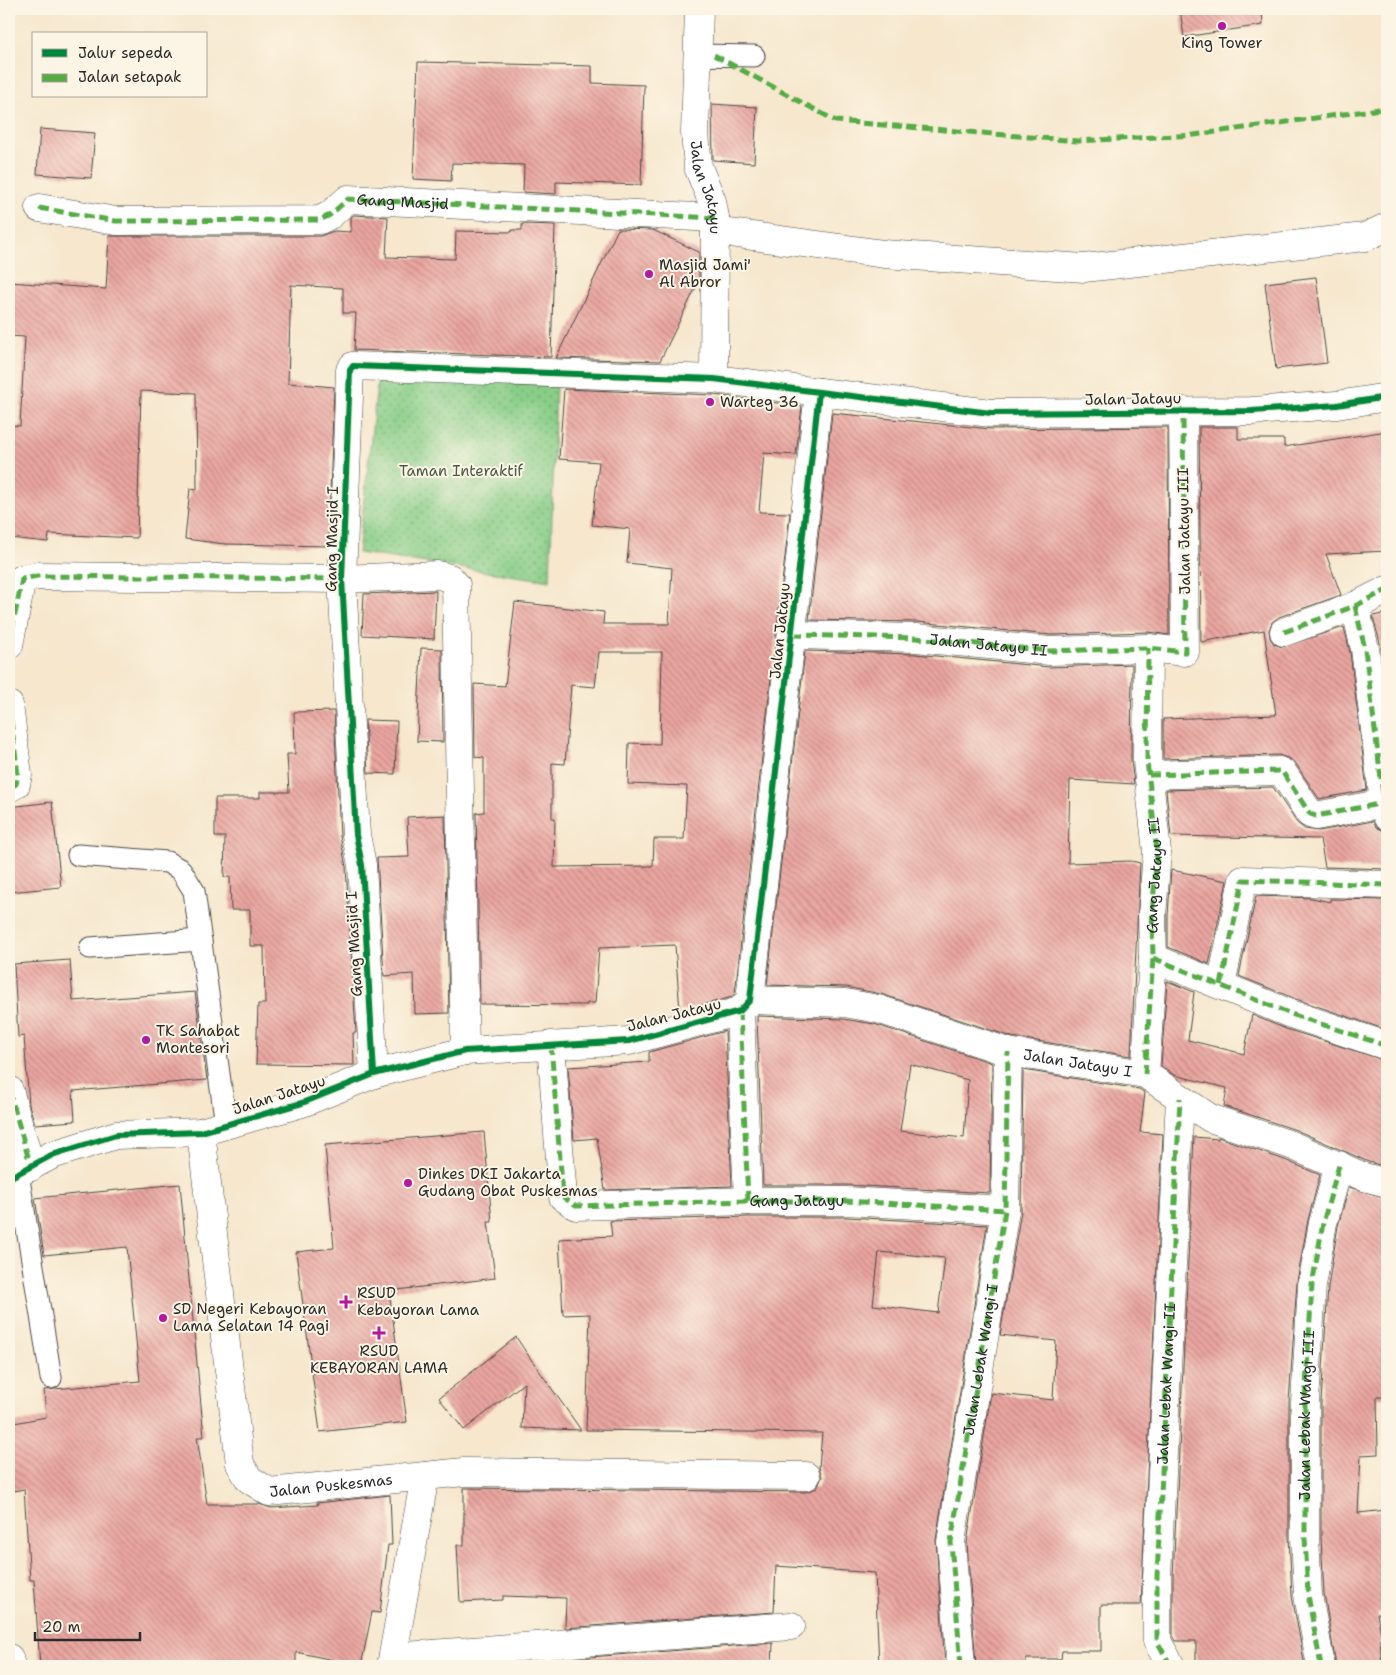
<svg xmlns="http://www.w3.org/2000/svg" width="1396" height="1675" viewBox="0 0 1396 1675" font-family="'Shantell Sans',sans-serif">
<defs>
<pattern id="park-dots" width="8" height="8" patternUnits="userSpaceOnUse" patternTransform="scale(1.25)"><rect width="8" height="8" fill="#88ce88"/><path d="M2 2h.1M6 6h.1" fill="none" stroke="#6fa76f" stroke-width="1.8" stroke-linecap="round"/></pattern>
<pattern id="building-back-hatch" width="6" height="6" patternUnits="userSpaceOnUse" patternTransform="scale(1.25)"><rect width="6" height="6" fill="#eaa5a0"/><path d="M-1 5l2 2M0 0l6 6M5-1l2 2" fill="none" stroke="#be8783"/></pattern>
</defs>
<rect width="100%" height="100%" fill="#fcf5e5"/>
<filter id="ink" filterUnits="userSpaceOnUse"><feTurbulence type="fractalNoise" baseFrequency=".02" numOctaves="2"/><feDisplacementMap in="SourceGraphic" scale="10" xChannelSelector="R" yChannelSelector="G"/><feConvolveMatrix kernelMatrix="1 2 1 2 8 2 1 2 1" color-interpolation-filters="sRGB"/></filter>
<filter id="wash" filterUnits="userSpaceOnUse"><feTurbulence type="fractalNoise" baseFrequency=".0096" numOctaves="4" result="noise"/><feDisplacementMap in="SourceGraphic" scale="20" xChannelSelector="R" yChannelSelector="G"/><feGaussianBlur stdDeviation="1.12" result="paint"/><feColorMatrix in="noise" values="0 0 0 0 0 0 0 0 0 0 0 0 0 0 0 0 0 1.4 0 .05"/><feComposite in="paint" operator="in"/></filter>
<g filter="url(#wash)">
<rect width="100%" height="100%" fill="#f6e7cd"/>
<polygon fill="url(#park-dots)" stroke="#5a7c5a" points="378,376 556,382 550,581 358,553"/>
<g id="blocks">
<g fill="url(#building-back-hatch)" fill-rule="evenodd">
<polygon points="1180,9 1262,9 1263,25 1184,37"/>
<polygon points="418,62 592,66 592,83 644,85 641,185 556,182 556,194 523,192 524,165 452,163 451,181 413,179"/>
<polygon points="712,104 757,107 754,163 713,160"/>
<polygon points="40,129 95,133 91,178 37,174"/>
<polygon points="354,215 388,217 386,257 455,259 456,231 512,232 512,230 522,230 522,224 555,225 551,357 354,350 356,313 343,313 343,288 291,285 288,383 334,387 328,546 225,544 185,539 190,489 197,490 196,393 141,391 137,538 49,534 48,542 9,538 9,425 20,426 25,337 9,336 9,282 106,289 109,236 320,236 334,231 351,232 351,217"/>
<polygon points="618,229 653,230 699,252 699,281 660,361 556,358"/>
<polygon points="1316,277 1327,363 1276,369 1265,283"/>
<path d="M564,389L713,395L802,406L796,455L764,453L759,512L790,513L735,993L732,997L680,1011L675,945L599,948L595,1003H587V1005L480,1004L476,813L484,812V758L475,757L474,684L505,686L515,602L604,612L603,624H669L672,568L627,563L630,529L592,525L599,462L559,459ZM599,652H662L660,744L629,743L628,784L687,786L684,839H654L653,866L554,867L555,818H552V763L565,764L571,685L595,687Z"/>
<polygon points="832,413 991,429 1168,427 1169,635 1148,632 1051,635 917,622 809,620"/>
<polygon points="1199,427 1238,427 1238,439 1284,439 1284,447 1387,431 1387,551 1326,554 1341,595 1279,617 1272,622 1269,630 1270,638 1274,644 1282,647 1344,627 1350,652 1367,790 1319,799 1296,764 1290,759 1279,755 1163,759 1163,719 1276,715 1264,630 1201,642"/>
<polygon points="436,591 434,639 362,635 364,594"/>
<polygon points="1387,613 1387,702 1381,647 1373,616"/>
<polygon points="421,648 442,649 443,742 417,741"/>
<polygon points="805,651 915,654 1049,667 1132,664 1131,761 1134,784 1070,780 1068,863 1131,861 1140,863 1131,1056 1012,1037 881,994 846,987 767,985"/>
<polygon points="334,711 340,836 346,867 356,1033 353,1033 354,1065 256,1064 258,1004 265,1004 264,946 250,946 250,910 231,910 230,877 224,877 225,837 215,837 215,798 260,798 260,792 289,792 287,754 295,754 294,712"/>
<polygon points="365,720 397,721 395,774 368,773"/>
<polygon points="1273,787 1297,823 1305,829 1319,831 1373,821 1376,827 1384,831 1387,845 1387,869 1325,867 1320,839 1171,836 1166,790"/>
<polygon points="52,802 61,887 9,892 9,807"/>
<polygon points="445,815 449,1013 415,1014 414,974 384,976 377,858 409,857 407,817"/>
<polygon points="1171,870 1227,881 1209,964 1168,947 1168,916"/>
<polygon points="1256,896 1312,898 1330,902 1330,899 1387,900 1387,1030 1296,999 1239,976"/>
<polygon points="70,960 73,1001 195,992 207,1080 73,1091 75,1121 35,1124 29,1105 24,1036 18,1037 14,964"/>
<polygon points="1167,981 1194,992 1188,1040 1244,1054 1252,1015 1286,1029 1387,1061 1387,1167 1369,1162 1296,1130 1224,1106 1227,1088 1174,1075 1161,1066"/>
<path d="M757,1016L843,1019L874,1024L992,1063L990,1193L847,1185H763ZM910,1064L968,1080L964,1138L900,1131Z"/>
<polygon points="725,1031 732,1186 605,1190 597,1138 574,1140 568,1067 649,1062 649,1052"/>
<polygon points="1023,1070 1139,1089 1145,1093 1140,1132 1163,1134 1141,1605 1101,1605 1101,1651 1062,1651 1061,1659 1026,1659 1026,1664 976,1666 967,1543 991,1393 1053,1400 1056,1341 1000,1335 1021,1211"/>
<polygon points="484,1132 492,1222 488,1222 495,1278 389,1291 407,1422 320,1432 296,1252 334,1248 325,1145"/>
<polygon points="1194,1137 1218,1139 1218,1137 1285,1160 1320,1175 1308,1220 1297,1282 1289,1402 1289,1537 1292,1596 1305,1666 1196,1666 1196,1641 1175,1641 1173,1637 1173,1577"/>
<polygon points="180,1184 204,1437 197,1437 207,1504 259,1504 271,1508 318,1505 317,1503 390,1495 392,1545 388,1545 380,1613 372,1612 361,1666 296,1652 296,1666 40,1666 34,1580 30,1580 24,1489 9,1492 9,1424 46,1417 44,1390 140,1381 127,1247 44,1255 35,1198"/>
<polygon points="1349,1187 1387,1198 1387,1397 1377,1397 1378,1454 1361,1455 1358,1513 1387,1510 1387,1613 1377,1614 1382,1639 1380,1639 1382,1666 1336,1666 1324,1593 1321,1537 1321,1403 1328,1287 1338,1226"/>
<path d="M748,1217H846L987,1225L936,1540L945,1666H879L875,1573L776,1566L774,1612L565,1628L566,1598L503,1596V1600L460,1602L457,1545H464V1488L806,1492L817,1488L822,1477L819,1467L822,1433L586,1430L590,1314L563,1315L559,1239L612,1236L610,1221ZM879,1252L945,1258L938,1313L873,1305Z"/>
<polygon points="516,1337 526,1352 581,1430 522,1428 524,1383 464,1430 439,1398"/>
<polygon points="773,1643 772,1666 564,1666 564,1659"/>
</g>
</g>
</g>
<g filter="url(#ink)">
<use href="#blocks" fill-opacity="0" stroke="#494743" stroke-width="1"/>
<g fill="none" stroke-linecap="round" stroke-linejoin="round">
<defs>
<g id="lane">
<polyline points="696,55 754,56"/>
<polyline points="78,855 167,862 181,870 194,891 226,1125"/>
<polyline points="90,948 201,940"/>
<polyline points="18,1173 51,1378"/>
</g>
<g id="street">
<path id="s1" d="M699,9L695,133L698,167L712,201L715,218L714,379"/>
<polyline points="39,208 116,221 320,220 330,215 348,199 715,218"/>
<polyline points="715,231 884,254 1084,268 1365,237 1387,227"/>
<polyline points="1355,606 1365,649 1384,803"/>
<polyline points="1284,632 1355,606 1387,590"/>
<polyline points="793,635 916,638 1050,651 1148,648 1185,652 1183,411"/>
<polyline points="9,645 22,579 37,576 342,579 438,575 450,578 456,585 465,1051"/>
<polyline points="9,705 18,775 16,784 9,788"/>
<polyline points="1149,775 1279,771 1283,773 1310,814 1316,816 1384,803 1387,816"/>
<polyline points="1153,958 1291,1014 1387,1046"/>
<polyline points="1221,985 1243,880 1387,885"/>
<path id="s2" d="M750,1000L845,1003L878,1009L1008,1052L1145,1074L1210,1118L1291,1145L1364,1177L1387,1183"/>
<polyline points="740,1011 748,1201 846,1201 1005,1210"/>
<polyline points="551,1045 563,1197 576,1206 748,1201"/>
<polyline points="374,1074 362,865 356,835 342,579 350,370 353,366 714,379 991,413 1252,411 1337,405 1387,397"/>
<path id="s3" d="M1145,1074L1153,958L1152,916L1157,852L1147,761L1148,648"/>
<polyline points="9,1090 31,1167"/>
<path id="s4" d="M201,1132L240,1464L249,1479L269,1492L464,1472L806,1476"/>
<polyline points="9,1178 52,1155 116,1135 201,1132 302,1103 374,1074 465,1051 629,1041 740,1011 750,1000 819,392"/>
<polyline points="393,1657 791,1626"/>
<polyline points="9,1658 11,1666"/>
<polyline points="391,1666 425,1476"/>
<polyline points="961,1666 951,1542 1005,1210 1008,1052"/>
<polyline points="1171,1666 1157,1641 1157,1577 1180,1098"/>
<path id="s5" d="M1321,1666L1308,1595L1305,1537V1403L1312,1285L1323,1223L1339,1165"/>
</g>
</defs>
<use href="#lane" stroke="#494743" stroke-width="23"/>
<use href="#street" stroke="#494743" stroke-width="29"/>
<use href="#lane" stroke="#fff" stroke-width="21"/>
<use href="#street" stroke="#fff" stroke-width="28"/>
<g stroke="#54ab44" stroke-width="5" stroke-dasharray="10 5" stroke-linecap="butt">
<polyline points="714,55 836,121 1078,141 1194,135 1387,108"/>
<path id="s6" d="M39,208L116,221L320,220L330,215L348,199L715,218"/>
<polyline points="1355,606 1365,649 1384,803"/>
<polyline points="1284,632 1355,606 1387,590"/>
<path id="s7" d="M793,635L916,638L1050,651L1148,648L1185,652L1183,411"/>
<polyline points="9,645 22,579 37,576 342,579"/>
<polyline points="9,705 18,775 16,784 9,788"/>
<polyline points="1149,775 1279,771 1283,773 1310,814 1316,816 1384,803 1387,816"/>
<polyline points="1153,958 1291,1014 1387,1046"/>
<polyline points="1221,985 1243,880 1387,885"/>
<path id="s8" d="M740,1011L748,1201H846L1005,1210"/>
<polyline points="551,1045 563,1197 576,1206 748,1201"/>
<polyline points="1145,1074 1153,958 1152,916 1157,852 1147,761 1148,648"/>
<polyline points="9,1090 31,1167"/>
<path id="s9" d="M961,1666L951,1542L1005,1210L1008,1052"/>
<path id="s10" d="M1171,1666L1157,1641V1577L1180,1098"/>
<polyline points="1321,1666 1308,1595 1305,1537 1305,1403 1312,1285 1323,1223 1339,1165"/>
</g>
<defs>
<g id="cycleway">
<polyline points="374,1074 362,865 356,835 342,579 350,370 353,366 714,379 991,413 1252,411 1337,405 1387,397"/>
<polyline points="9,1178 52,1155 116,1135 201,1132 302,1103 374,1074 465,1051 629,1041 740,1011 750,1000 819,392"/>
</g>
</defs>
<use href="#cycleway" stroke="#fcf5e5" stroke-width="9"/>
<use href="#cycleway" stroke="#00873e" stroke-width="6"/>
</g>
</g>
<g fill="#b5179e" stroke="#fcf5e5" stroke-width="2">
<circle cx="1222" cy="26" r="5"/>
<circle cx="649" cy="274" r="5"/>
<circle cx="710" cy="402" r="5"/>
<circle cx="146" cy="1040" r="5"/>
<circle cx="408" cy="1183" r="5"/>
<path d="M343.5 1294.5h5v5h5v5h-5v5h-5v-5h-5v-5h5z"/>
<circle cx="163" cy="1318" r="5"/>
<path d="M376.5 1325.5h5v5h5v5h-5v5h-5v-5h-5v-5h5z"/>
</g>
<g text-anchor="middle" stroke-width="4" stroke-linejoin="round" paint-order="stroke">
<g font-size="15" fill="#2b2b2b" stroke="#fcf5e5" text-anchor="start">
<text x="1222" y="48" text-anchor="middle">King Tower</text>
<text x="659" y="270">Masjid Jami'<tspan x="659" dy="17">Al Abror</tspan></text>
<text x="720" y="407">Warteg 36</text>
<text x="156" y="1036">TK Sahabat<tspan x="156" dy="17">Montesori</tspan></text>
<text x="418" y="1179">Dinkes DKI Jakarta<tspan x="418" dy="17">Gudang Obat Puskesmas</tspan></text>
<text x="357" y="1298">RSUD<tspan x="357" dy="17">Kebayoran Lama</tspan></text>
<text x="173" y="1314">SD Negeri Kebayoran<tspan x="173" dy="17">Lama Selatan 14 Pagi</tspan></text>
<text x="379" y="1356" text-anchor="middle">RSUD<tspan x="379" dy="17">KEBAYORAN LAMA</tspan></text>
</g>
<g font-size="15" fill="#2b2b2b" stroke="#fcf5e5">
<text dy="5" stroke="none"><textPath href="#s1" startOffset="180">Jalan Jatayu</textPath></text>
<text dy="5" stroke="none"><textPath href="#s6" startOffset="372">Gang Masjid</textPath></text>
<text transform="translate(1133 399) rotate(-1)" y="5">Jalan Jatayu</text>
<text transform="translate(1184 531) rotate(-91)" y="5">Jalan Jatayu III</text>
<text transform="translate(332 539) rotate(-89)" y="5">Gang Masjid I</text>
<text transform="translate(780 631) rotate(-84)" y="5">Jalan Jatayu</text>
<text dy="5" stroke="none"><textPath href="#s7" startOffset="196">Jalan Jatayu II</textPath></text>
<text dy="5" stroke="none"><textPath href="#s3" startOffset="199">Gang Jatayu II</textPath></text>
<text transform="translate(354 944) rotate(-93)" y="5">Gang Masjid I</text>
<text transform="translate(674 1015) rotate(-14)" y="5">Jalan Jatayu</text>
<text dy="5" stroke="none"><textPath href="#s2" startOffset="336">Jalan Jatayu I</textPath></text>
<text transform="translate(279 1095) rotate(-18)" y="5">Jalan Jatayu</text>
<text dy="5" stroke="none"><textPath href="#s8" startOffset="239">Gang Jatayu</textPath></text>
<text dy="5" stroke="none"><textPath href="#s9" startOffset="309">Jalan Lebak Wangi I</textPath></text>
<text dy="5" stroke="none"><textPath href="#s10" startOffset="286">Jalan Lebak Wangi II</textPath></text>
<text dy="5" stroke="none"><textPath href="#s5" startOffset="252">Jalan Lebak Wangi III</textPath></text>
<text dy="5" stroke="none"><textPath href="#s4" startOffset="438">Jalan Puskesmas</textPath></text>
</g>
<g font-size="15" fill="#475c47" stroke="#fcf5e5">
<text x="461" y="476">Taman Interaktif</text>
</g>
</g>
<rect width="1396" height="1675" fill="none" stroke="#fcf5e5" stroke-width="30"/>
<rect x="32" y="32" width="175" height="65" fill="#fcf5e5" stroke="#a8a49b"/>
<rect x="42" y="49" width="25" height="8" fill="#00873e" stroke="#a8a49b"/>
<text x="78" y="58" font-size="15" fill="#2b2b2b">Jalur sepeda</text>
<rect x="42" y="74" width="25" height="8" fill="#54ab44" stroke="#a8a49b"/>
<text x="78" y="82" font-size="15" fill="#2b2b2b">Jalan setapak</text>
<path d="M35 1632v8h105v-8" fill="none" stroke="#2b2b2b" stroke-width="2.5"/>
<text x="42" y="1632" font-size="15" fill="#2b2b2b" stroke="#fcf5e5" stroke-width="4" paint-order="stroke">20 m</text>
</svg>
